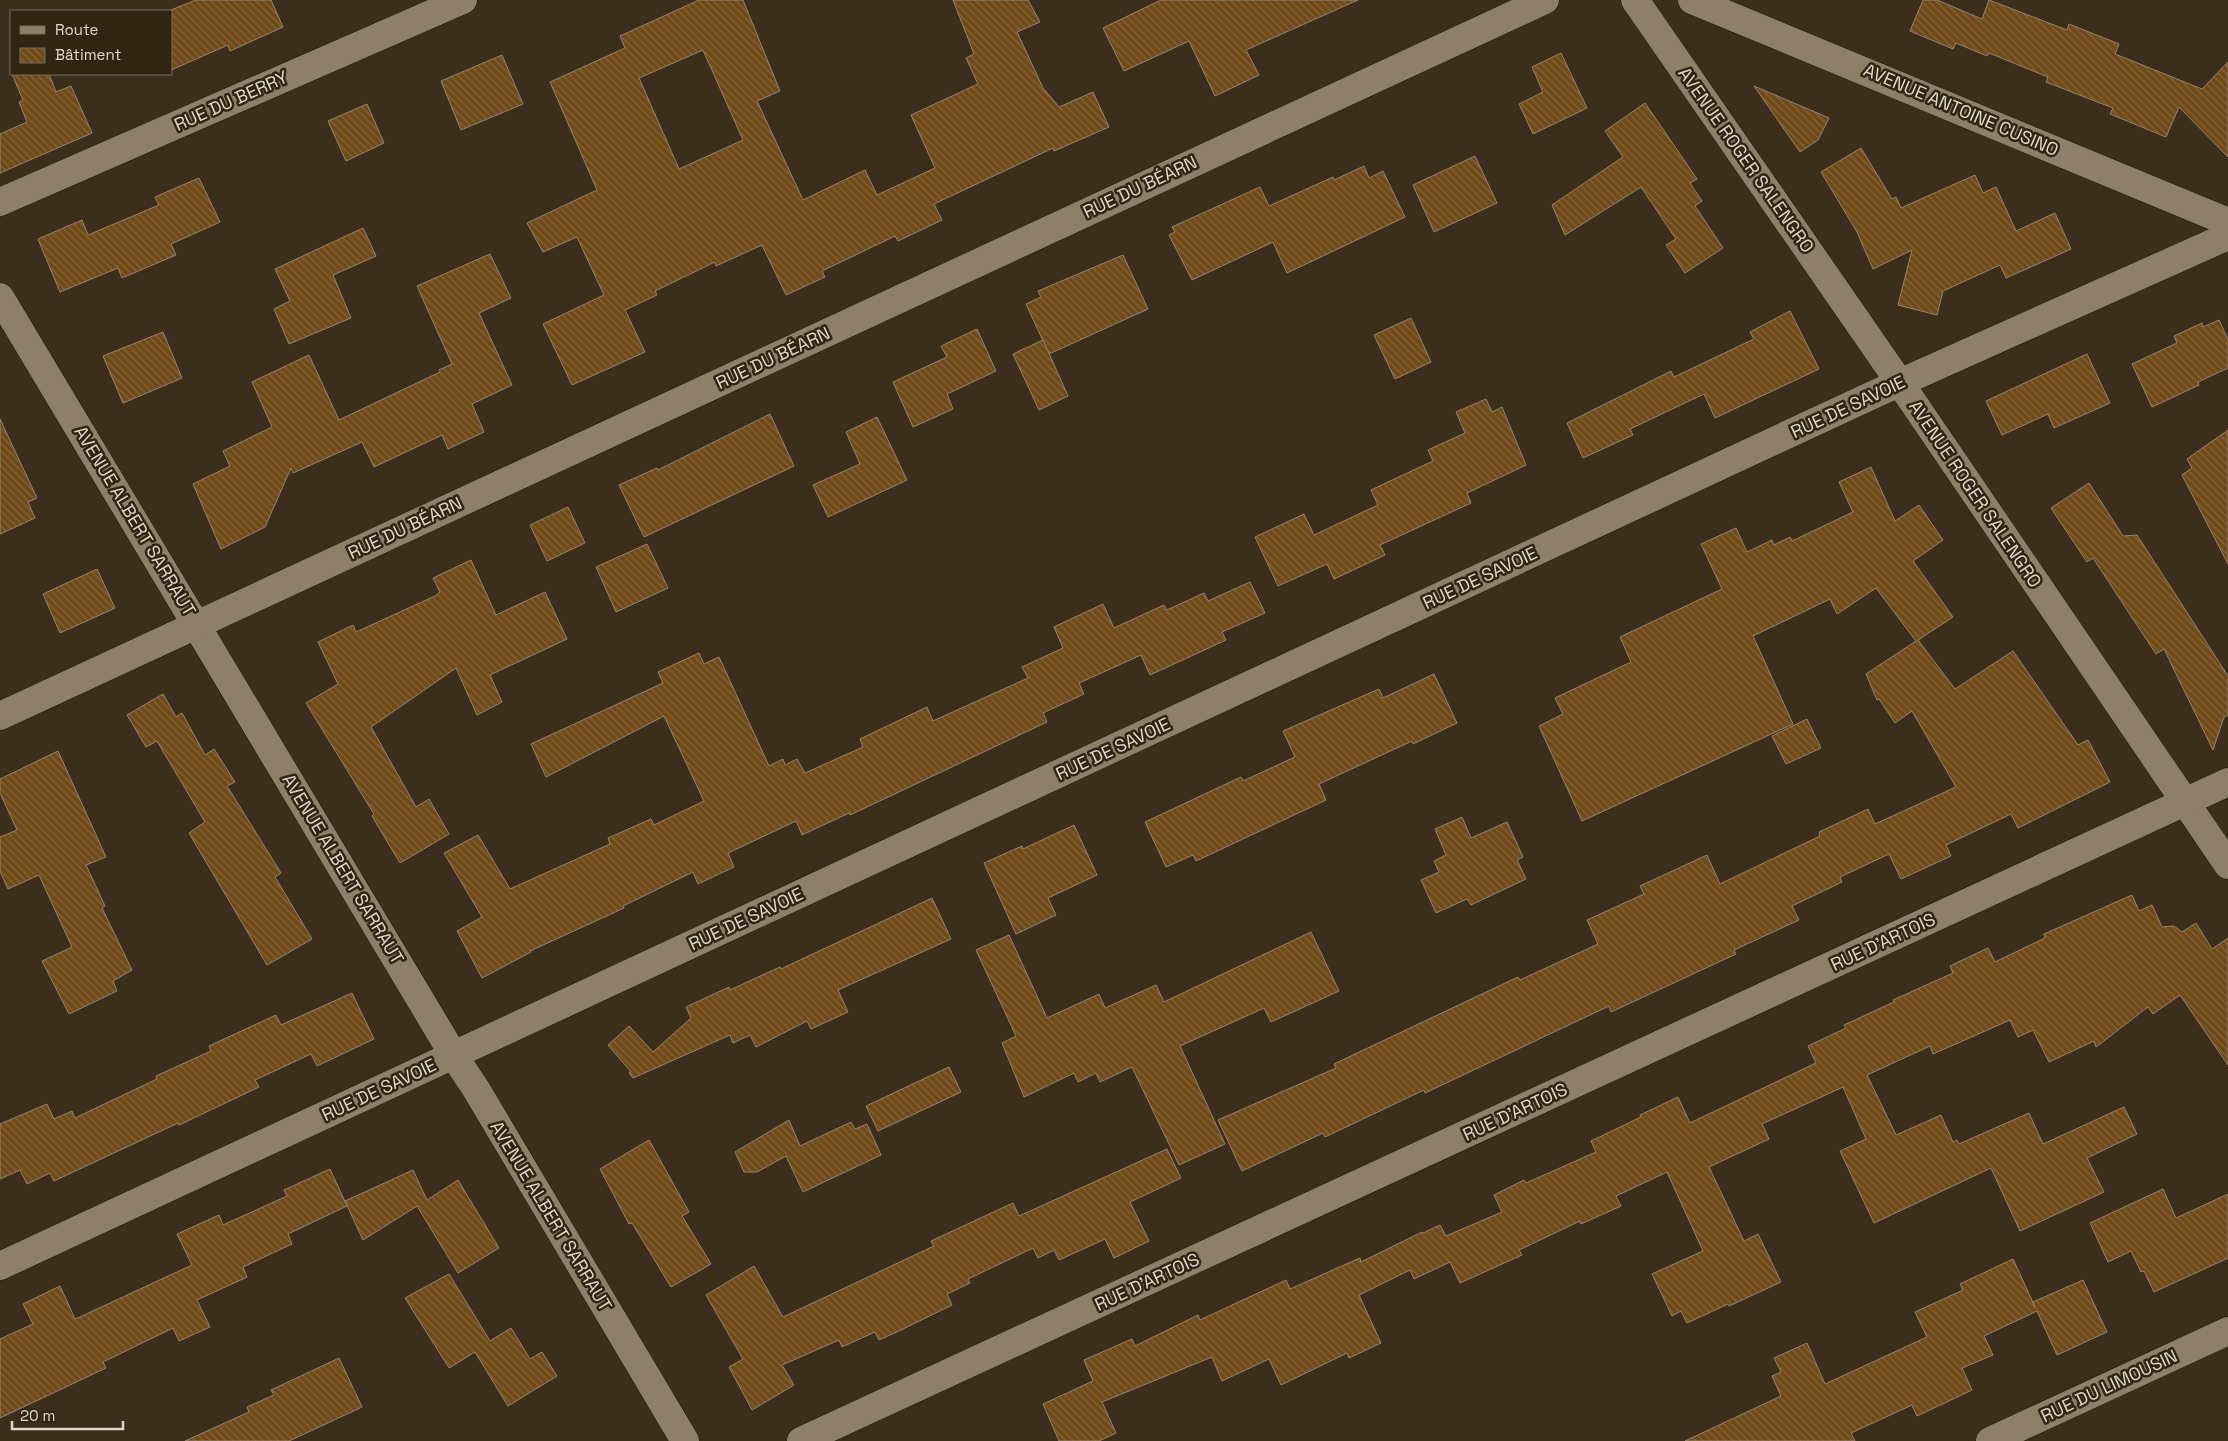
<svg xmlns="http://www.w3.org/2000/svg" width="2228" height="1441" viewBox="0 0 2228 1441" font-family="'Space Grotesk',sans-serif">
<defs>
<pattern id="building-back-hatch" width="6" height="6" patternUnits="userSpaceOnUse" patternTransform="scale(1.25)"><rect width="6" height="6" fill="#6f4a17"/><path d="M-1 5l2 2M0 0l6 6M5-1l2 2" fill="none" stroke="#836338"/></pattern>
</defs>
<rect width="100%" height="100%" fill="#3c2e1c"/>
<g fill="url(#building-back-hatch)" stroke="#968570" fill-rule="evenodd">
<polygon points="196,0 271,0 283,27 230,51 228,45 171,70 171,10"/>
<path d="M699,0H743L780,91L757,101L803,200L865,170L877,195L935,168L911,115L978,84L966,58L974,54L953,0H1028L1040,22L1017,32L1043,88L1059,107L1093,92L1109,127L1054,151L1053,148L934,204L942,220L898,241L895,236L822,271L825,277L786,295L762,245L716,266L715,262L655,291L657,295L625,310L645,352L572,385L543,324L604,295L577,237L543,252L527,223L597,190L550,82L625,48L620,36ZM703,50L743,140L679,169L639,78Z"/>
<polygon points="1161,0 1358,0 1246,50 1259,75 1215,96 1189,41 1124,71 1103,28"/>
<polygon points="1923,0 1937,0 1982,19 1989,0 2067,30 2069,24 2119,44 2115,54 2202,89 2228,62 2228,157 2179,107 2166,137 2110,114 2113,108 2046,82 2048,77 1989,53 1987,56 1956,43 1953,49 1910,31"/>
<polygon points="1561,53 1587,108 1533,134 1519,104 1543,92 1532,67"/>
<polygon points="502,55 523,104 461,130 441,81"/>
<polygon points="12,74 49,74 56,92 71,86 92,133 0,173 0,134 27,122 19,102 23,100"/>
<polygon points="1754,86 1829,118 1818,140 1800,152"/>
<polygon points="1645,103 1697,179 1690,183 1702,201 1695,206 1723,248 1685,273 1666,245 1676,239 1641,187 1565,235 1552,205 1623,157 1605,131"/>
<polygon points="367,104 384,143 346,161 328,121"/>
<polygon points="1861,148 1892,199 1896,197 1901,208 1975,175 1983,193 1996,187 2016,231 2055,213 2071,249 2006,278 2000,265 1943,291 1937,315 1898,305 1912,250 1873,269 1857,232 1821,172"/>
<polygon points="1475,156 1497,203 1434,232 1413,185"/>
<polygon points="1364,166 1369,178 1383,171 1405,217 1287,273 1273,242 1192,280 1169,235 1175,232 1172,227 1260,187 1269,206 1333,177 1334,180"/>
<polygon points="199,178 220,222 171,244 176,255 122,278 118,268 60,292 38,239 82,220 88,235 159,205 155,197"/>
<polygon points="363,228 376,256 333,275 351,318 289,344 274,309 290,301 275,269"/>
<polygon points="490,254 511,298 479,313 512,385 472,404 484,432 448,449 442,435 374,467 362,442 293,473 291,468 265,527 221,549 193,484 230,466 223,451 272,427 252,382 309,355 339,420 440,372 439,370 452,364 417,286"/>
<polygon points="1123,255 1148,309 1049,354 1026,304 1041,297 1038,291"/>
<polygon points="1790,311 1819,369 1715,418 1704,394 1630,429 1633,435 1583,458 1567,423 1671,371 1674,377 1754,339 1750,332"/>
<polygon points="1411,318 1431,362 1395,379 1374,335"/>
<polygon points="2219,320 2228,340 2228,368 2198,382 2199,385 2152,407 2132,364 2177,343 2174,336 2202,323 2203,327"/>
<polygon points="977,329 996,371 947,394 953,409 913,427 893,382 947,357 941,346"/>
<polygon points="163,332 182,378 123,403 103,356"/>
<polygon points="1043,340 1068,396 1039,410 1013,354"/>
<polygon points="2087,354 2110,403 2054,428 2048,414 2002,435 1986,401"/>
<polygon points="1486,399 1492,412 1502,407 1526,465 1467,493 1471,503 1380,545 1385,555 1334,579 1327,564 1278,586 1255,537 1304,514 1314,535 1378,505 1371,490 1433,461 1428,450 1465,433 1456,412"/>
<polygon points="770,414 794,466 644,537 619,485 657,468 658,470"/>
<polygon points="877,417 907,480 828,517 813,485 860,464 846,432"/>
<polygon points="0,419 37,498 28,502 35,518 0,534"/>
<polygon points="2228,430 2228,564 2182,475 2192,468 2187,459"/>
<polygon points="1871,467 1895,521 1919,505 1943,540 1913,561 1953,617 1918,640 1955,689 2013,651 2078,745 2088,740 2110,782 2018,828 2011,814 1946,845 1951,856 1901,879 1889,854 1840,877 1842,882 1792,906 1799,920 1734,950 1736,954 1611,1012 1609,1006 1425,1093 1424,1090 1325,1137 1323,1133 1242,1171 1218,1120 1336,1068 1334,1064 1518,977 1520,980 1598,944 1587,920 1644,894 1640,886 1707,855 1720,884 1820,836 1819,832 1868,809 1875,824 1956,787 1912,711 1895,723 1879,699 1877,700 1866,674 1916,641 1876,588 1837,614 1830,599 1753,636 1793,724 1582,821 1539,726 1563,714 1555,698 1631,662 1620,637 1722,589 1701,544 1736,528 1747,552 1772,540 1774,545 1790,537 1792,541 1853,512 1839,482"/>
<polygon points="2089,483 2123,536 2137,535 2228,676 2228,715 2224,717 2213,750 2164,649 2156,654 2093,558 2087,562 2051,508"/>
<polygon points="568,507 585,543 547,561 530,525"/>
<polygon points="647,544 668,588 616,612 596,567"/>
<polygon points="471,560 496,615 545,592 567,639 490,675 502,702 477,715 456,668 371,727 416,807 429,799 449,834 400,863 372,816 374,814 306,703 338,684 318,642 353,625 356,632 435,596 440,592 433,578"/>
<polygon points="97,569 115,608 60,633 43,594"/>
<polygon points="1250,582 1265,613 1222,632 1226,640 1150,675 1141,655 1079,683 1084,694 1043,713 1047,722 850,815 849,813 802,835 796,821 728,853 734,867 698,884 693,872 623,906 624,908 530,951 531,952 482,978 457,931 482,917 444,853 478,835 510,889 610,844 608,838 651,819 654,825 704,801 664,716 546,777 531,744 663,683 658,672 699,653 704,664 719,657 769,766 783,759 785,765 797,759 805,773 863,747 860,739 927,707 933,721 1028,678 1022,667 1063,648 1054,627 1103,604 1114,628 1164,605 1167,610 1204,593 1208,601"/>
<polygon points="1434,674 1457,723 1413,744 1412,741 1319,784 1326,800 1196,861 1193,855 1166,867 1145,822 1241,777 1243,781 1295,757 1283,731 1379,689 1383,698"/>
<polygon points="163,694 176,717 182,713 205,755 214,749 235,782 227,786 281,873 275,877 312,939 267,965 189,833 205,822 157,741 146,747 127,715"/>
<polygon points="1807,719 1821,748 1786,764 1772,736"/>
<polygon points="58,751 106,857 86,865 105,906 102,908 132,970 113,981 117,991 69,1014 42,961 72,947 39,875 8,889 0,871 0,837 17,830 0,793 0,779"/>
<polygon points="1462,817 1471,838 1507,822 1523,857 1517,860 1526,879 1471,905 1467,899 1436,913 1421,880 1439,872 1434,861 1446,855 1435,829"/>
<polygon points="1074,825 1097,875 1048,898 1056,915 1016,934 984,863 1022,846 1023,849"/>
<polygon points="2132,895 2139,911 2152,905 2162,927 2174,926 2182,932 2196,923 2212,949 2228,938 2228,1065 2180,995 2153,1014 2148,1007 2096,1047 2094,1041 2049,1062 2033,1030 2018,1037 2010,1020 1933,1054 1930,1046 1867,1075 1896,1135 1941,1115 1953,1142 1957,1140 1959,1144 2029,1113 2043,1144 2124,1107 2137,1134 2087,1158 2104,1192 2020,1231 1991,1168 1874,1223 1840,1151 1866,1139 1843,1087 1762,1124 1769,1139 1709,1167 1744,1241 1758,1234 1781,1282 1729,1306 1728,1304 1687,1323 1681,1311 1672,1316 1652,1274 1703,1251 1667,1172 1616,1196 1621,1206 1581,1224 1580,1221 1519,1250 1522,1255 1460,1283 1450,1262 1414,1279 1410,1270 1359,1295 1381,1343 1349,1358 1347,1353 1281,1385 1269,1359 1222,1381 1212,1357 1102,1402 1116,1433 1099,1441 1059,1441 1043,1404 1093,1381 1084,1360 1132,1339 1135,1346 1198,1315 1200,1320 1286,1280 1290,1289 1360,1258 1361,1262 1422,1232 1423,1233 1440,1225 1446,1236 1502,1212 1494,1195 1524,1180 1526,1183 1596,1152 1591,1141 1641,1117 1640,1115 1678,1097 1690,1123 1816,1063 1808,1046 1846,1028 1844,1025 1894,1002 1893,1000 1953,973 1950,966 1988,948 1995,962 2045,938 2044,934"/>
<polygon points="932,898 951,939 838,990 848,1012 811,1029 807,1021 756,1047 750,1035 733,1043 730,1035 633,1078 629,1073 631,1072 608,1045 629,1026 653,1052 691,1018 686,1007 729,987 730,990 780,967 781,969"/>
<polygon points="1311,932 1339,991 1271,1022 1264,1008 1180,1046 1225,1144 1179,1165 1132,1067 1100,1082 1096,1073 1078,1082 1074,1073 1024,1097 1002,1043 1016,1036 976,950 1009,935 1047,1018 1099,994 1105,1008 1156,985 1164,1002"/>
<polygon points="352,993 374,1039 317,1066 311,1054 255,1080 259,1087 179,1125 178,1123 54,1181 50,1173 27,1184 20,1170 0,1179 0,1124 47,1104 54,1119 72,1111 75,1118 157,1079 156,1076 211,1051 209,1046 276,1015 281,1025"/>
<polygon points="949,1067 961,1092 878,1131 866,1106"/>
<polygon points="789,1120 800,1146 851,1122 855,1129 867,1124 881,1155 803,1192 786,1156 757,1172 744,1172 735,1152"/>
<polygon points="649,1140 689,1212 682,1216 711,1264 671,1287 632,1223 629,1224 600,1169"/>
<polygon points="1167,1149 1181,1178 1130,1202 1149,1241 1114,1258 1105,1239 1059,1260 1054,1250 1038,1258 1033,1248 968,1279 970,1283 947,1294 952,1305 903,1329 879,1340 875,1332 842,1347 839,1340 782,1365 794,1385 752,1410 729,1367 743,1359 706,1295 754,1266 783,1317 934,1246 931,1241 1013,1203 1019,1216"/>
<polygon points="330,1169 347,1206 288,1234 292,1244 243,1267 247,1277 197,1300 210,1327 179,1341 173,1328 103,1362 106,1368 0,1418 0,1339 33,1324 23,1304 60,1286 75,1319 82,1316 192,1265 177,1234 219,1215 223,1225 287,1196 284,1190"/>
<polygon points="413,1170 427,1200 458,1180 499,1248 458,1273 417,1206 363,1240 345,1201"/>
<polygon points="2163,1189 2176,1218 2228,1194 2228,1258 2154,1292 2144,1271 2141,1272 2131,1251 2108,1262 2090,1223"/>
<polygon points="2013,1259 2035,1307 2033,1302 2083,1280 2107,1332 2057,1355 2037,1311 1984,1336 1993,1355 1962,1368 1972,1390 1917,1416 1912,1405 1851,1433 1855,1441 1685,1441 1781,1396 1772,1376 1781,1372 1774,1358 1807,1343 1825,1384 1927,1337 1915,1312 1963,1290 1960,1284"/>
<polygon points="449,1274 490,1341 511,1328 530,1359 542,1352 557,1376 508,1406 475,1352 449,1368 405,1298"/>
<polygon points="339,1358 362,1407 289,1441 185,1441 249,1412 247,1407 274,1395 271,1390"/>
</g>
<g fill="none" stroke-linecap="round" stroke-linejoin="round">
<defs>
<g id="minor">
<polyline points="1635,0 1900,383 2228,865"/>
<polyline points="1692,0 2228,222"/>
<polyline points="0,202 463,0"/>
<polyline points="0,297 454,1056 476,1089 685,1441"/>
<polyline points="0,716 1545,0"/>
<polyline points="0,1266 1877,393 2228,236"/>
<polyline points="801,1441 2228,782"/>
<polyline points="1990,1441 2228,1331"/>
</g>
</defs>
<use href="#minor" stroke="#221605" stroke-width="29"/>
<use href="#minor" stroke="#8e7f6a" stroke-width="28"/>
</g>
<g text-anchor="middle" stroke-width="5" stroke-linejoin="round" paint-order="stroke">
<g font-size="18" fill="#e1d8cd" stroke="#312412">
<text transform="translate(231 101) rotate(-24)" y="6">RUE DU BERRY</text>
<text transform="translate(1961 110) rotate(23)" y="6">AVENUE ANTOINE CUSINO</text>
<text transform="translate(1746 160) rotate(55)" y="6">AVENUE ROGER SALENGRO</text>
<text transform="translate(1140 187) rotate(-25)" y="6">RUE DU BÉARN</text>
<text transform="translate(773 358) rotate(-25)" y="6">RUE DU BÉARN</text>
<text transform="translate(1848 407) rotate(-25)" y="6">RUE DE SAVOIE</text>
<text transform="translate(1975 494) rotate(56)" y="6">AVENUE ROGER SALENGRO</text>
<text transform="translate(135 521) rotate(59)" y="6">AVENUE ALBERT SARRAUT</text>
<text transform="translate(405 528) rotate(-25)" y="6">RUE DU BÉARN</text>
<text transform="translate(1480 578) rotate(-25)" y="6">RUE DE SAVOIE</text>
<text transform="translate(1113 749) rotate(-25)" y="6">RUE DE SAVOIE</text>
<text transform="translate(343 869) rotate(59)" y="6">AVENUE ALBERT SARRAUT</text>
<text transform="translate(746 919) rotate(-25)" y="6">RUE DE SAVOIE</text>
<text transform="translate(1883 942) rotate(-25)" y="6">RUE D'ARTOIS</text>
<text transform="translate(379 1090) rotate(-25)" y="6">RUE DE SAVOIE</text>
<text transform="translate(1515 1112) rotate(-25)" y="6">RUE D'ARTOIS</text>
<text transform="translate(551 1216) rotate(59)" y="6">AVENUE ALBERT SARRAUT</text>
<text transform="translate(1147 1282) rotate(-25)" y="6">RUE D'ARTOIS</text>
<text transform="translate(2109 1386) rotate(-25)" y="6">RUE DU LIMOUSIN</text>
</g>
</g>
<rect x="10" y="10" width="162" height="65" fill="#312412" stroke="#776c5d"/>
<rect x="20" y="26" width="25" height="8" fill="#8e7f6a" stroke="#776c5d"/>
<text x="55" y="35" font-size="15" fill="#e1d8cd">Route</text>
<rect x="20" y="48" width="25" height="15" fill="url(#building-back-hatch)" stroke="#776c5d"/>
<text x="55" y="60" font-size="15" fill="#e1d8cd">Bâtiment</text>
<path d="M12 1421v8h111v-8" fill="none" stroke="#e1d8cd" stroke-width="2.5"/>
<text x="20" y="1421" font-size="15" fill="#e1d8cd" stroke="#312412" stroke-width="4" paint-order="stroke">20 m</text>
</svg>
